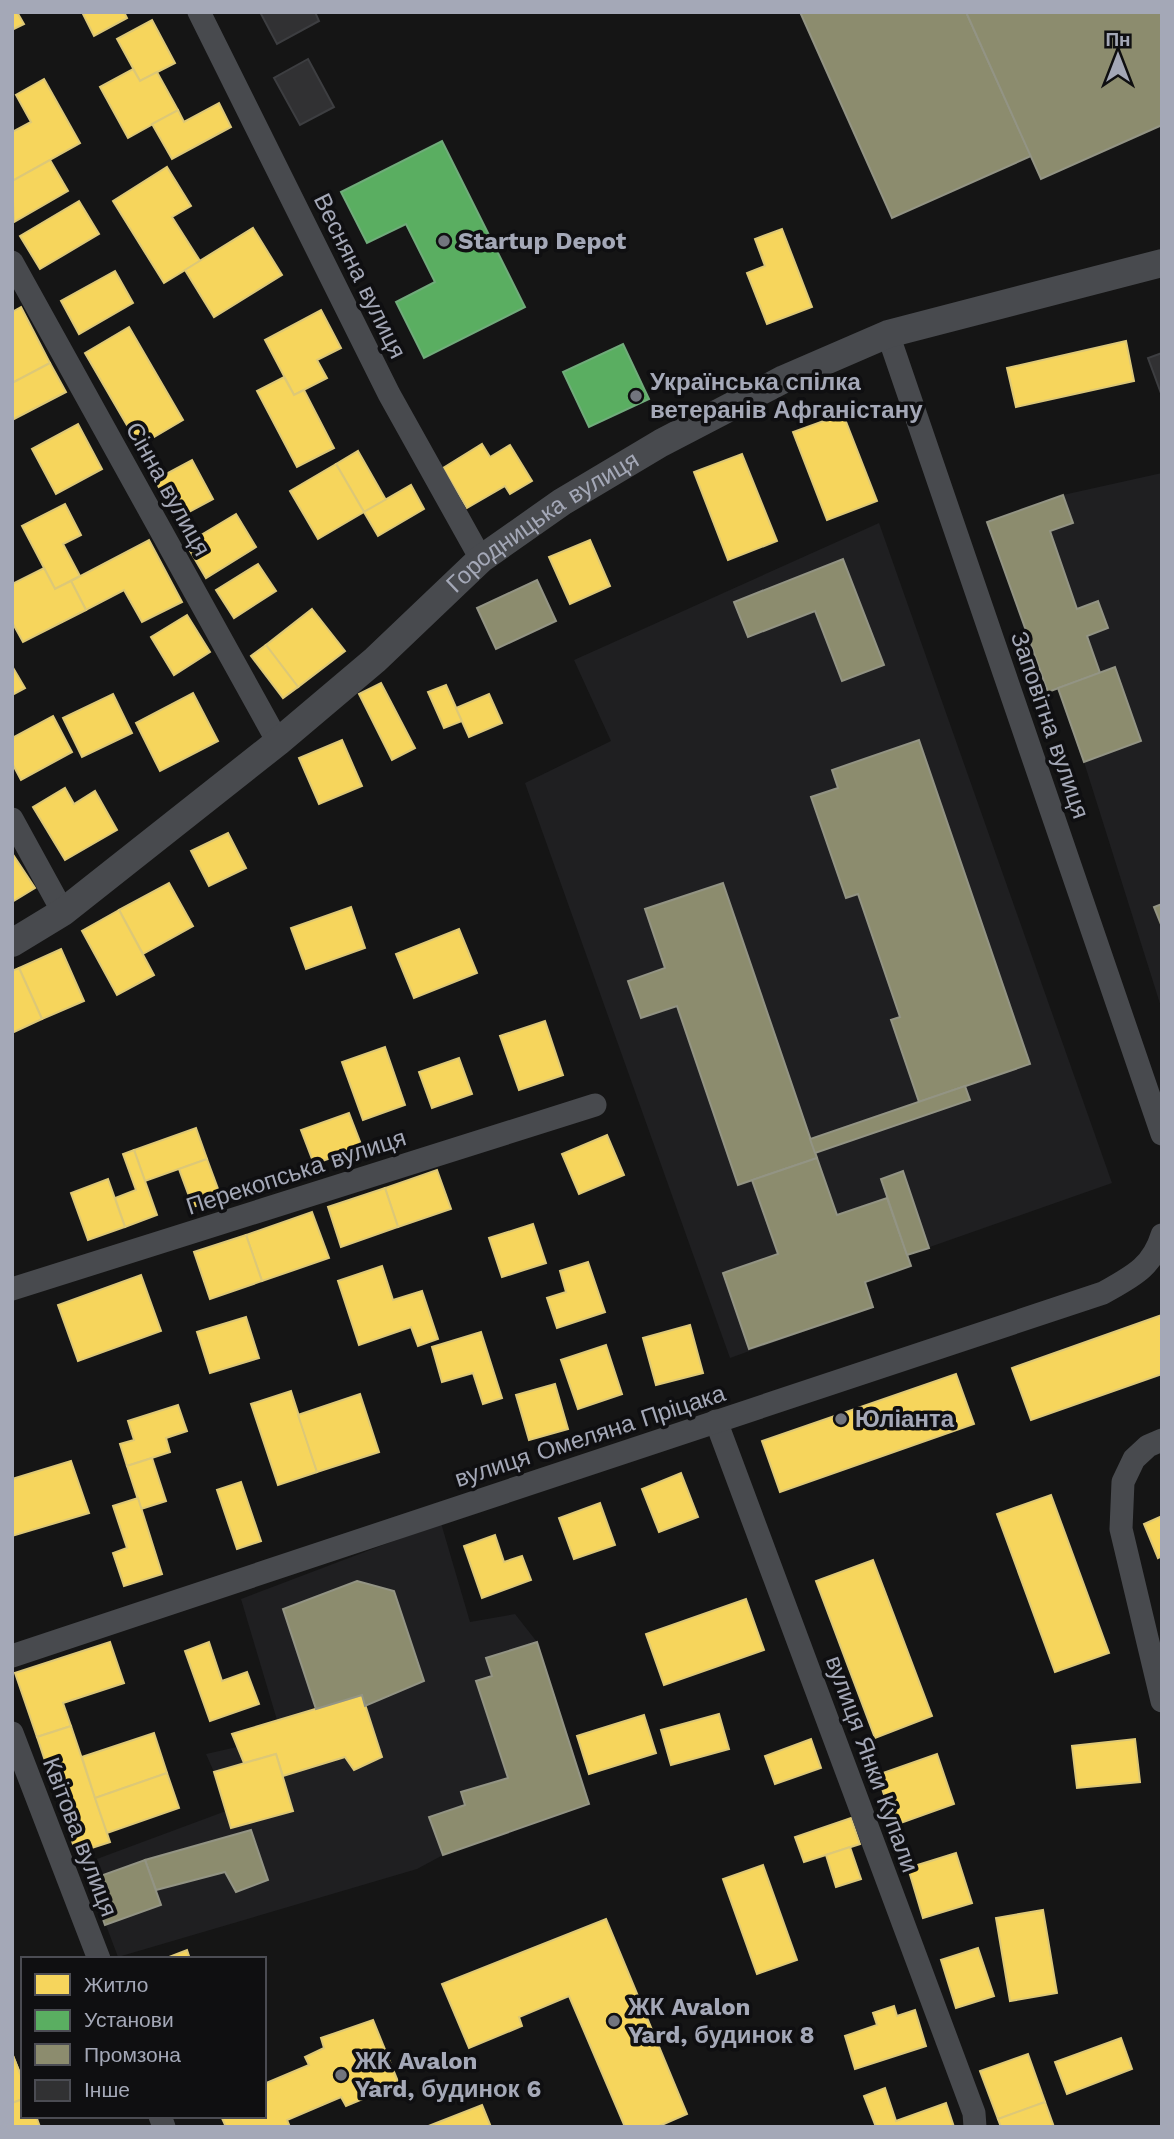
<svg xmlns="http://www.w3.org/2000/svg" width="1174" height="2139" viewBox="0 0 1174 2139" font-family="'Work Sans',sans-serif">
<rect width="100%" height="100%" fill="#151515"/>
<g fill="#1f1f21">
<polygon points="1162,473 1162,1010 1084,762 1058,689 1048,692 987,522 1063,495"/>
<polygon points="879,523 1112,1183 907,1255 865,1282 873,1307 730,1358 525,783 611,741 574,660"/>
<polygon points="441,1523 470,1622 515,1614 537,1642 589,1804 443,1855 417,1869 118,1957 89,1880 86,1863 226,1811 214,1772 206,1754 237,1747 232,1734 277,1720 241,1599"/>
</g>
<g fill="#f6d55c" stroke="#ddc877" stroke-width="2">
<polygon points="12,12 17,12 24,24 12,30"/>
<polygon points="82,12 124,12 127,18 94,36"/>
<polygon points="152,20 175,63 140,81 117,39"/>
<polygon points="133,69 140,81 157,72 178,110 128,138 100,87"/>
<polygon points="44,79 80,143 12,181 12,132 31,122 16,95"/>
<polygon points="219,103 231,127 172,159 152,124 178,110 184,122"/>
<polygon points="50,160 68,191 14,222 12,181"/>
<polygon points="167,167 191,206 172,217 200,261 164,283 113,201"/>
<polygon points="79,201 99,234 40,269 20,236"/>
<polygon points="253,228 282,275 214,317 185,270"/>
<polygon points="782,229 812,307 767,324 747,273 765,266 755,239"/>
<polygon points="115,271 133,303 79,334 61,301"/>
<polygon points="21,307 50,363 12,383 12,312"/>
<polygon points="321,310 341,348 317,360 327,378 294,395 265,340"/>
<polygon points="129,327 183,420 139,446 85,353"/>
<polygon points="1126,341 1134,381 1016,407 1007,368"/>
<polygon points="50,363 66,392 12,420 12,383"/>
<polygon points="284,377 294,395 304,390 334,448 297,467 257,391"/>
<polygon points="843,414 877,501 827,520 793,432"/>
<polygon points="78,424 102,469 56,494 32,449"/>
<polygon points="482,444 490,457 510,445 532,481 510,494 505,486 467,508 443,468"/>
<polygon points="358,451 386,500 364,512 336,464"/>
<polygon points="742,454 777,541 728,560 694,472"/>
<polygon points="192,460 213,499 176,519 155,480"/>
<polygon points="336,464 364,512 318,539 290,491"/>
<polygon points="411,485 424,509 378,536 364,512"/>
<polygon points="65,504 81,535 63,544 80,576 55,589 22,526"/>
<polygon points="236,514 256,547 206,578 186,544"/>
<polygon points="149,540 182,602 142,622 124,590 86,610 71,581"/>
<polygon points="590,540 610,586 570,604 549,557"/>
<polygon points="258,564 276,591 234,618 216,590"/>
<polygon points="44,568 55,589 71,581 86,610 23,642 12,622 12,584"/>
<polygon points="312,609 345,651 298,687 266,645"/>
<polygon points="187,615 210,652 174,675 151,637"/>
<polygon points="266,645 298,687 283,698 251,656"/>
<polygon points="12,666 25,688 12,695"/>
<polygon points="381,683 415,748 392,760 359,694"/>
<polygon points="446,685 462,721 444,728 428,692"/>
<polygon points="193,693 218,741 160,771 136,723"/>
<polygon points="113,694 132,733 82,757 63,718"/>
<polygon points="489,694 502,723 469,737 456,708"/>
<polygon points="53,716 72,752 21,780 12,763 12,738"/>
<polygon points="342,740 362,786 319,804 299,758"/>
<polygon points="65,788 74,804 95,791 117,830 65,860 33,807"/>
<polygon points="228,833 246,868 209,886 191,851"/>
<polygon points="12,853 35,888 12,902"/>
<polygon points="169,883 193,926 143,954 119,910"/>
<polygon points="351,907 365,948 306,969 291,928"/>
<polygon points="119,910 154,975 117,995 82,931"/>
<polygon points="459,929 477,973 414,998 396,954"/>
<polygon points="61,949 84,1001 42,1019 19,968"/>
<polygon points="19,968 42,1019 12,1033 12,971"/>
<polygon points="545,1021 563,1075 519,1090 500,1036"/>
<polygon points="385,1047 405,1105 363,1120 342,1062"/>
<polygon points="459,1058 472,1094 432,1108 419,1072"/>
<polygon points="349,1113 362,1147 314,1164 301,1130"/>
<polygon points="196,1128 207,1159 145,1181 134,1150"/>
<polygon points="607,1135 624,1175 579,1194 562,1154"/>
<polygon points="134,1150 157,1215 125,1227 115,1198 136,1190 123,1154"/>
<polygon points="207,1159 221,1197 193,1207 179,1169"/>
<polygon points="437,1170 451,1209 398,1227 385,1188"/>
<polygon points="108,1179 125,1227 88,1240 71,1193"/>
<polygon points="385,1188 398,1227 341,1247 328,1207"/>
<polygon points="312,1212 329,1258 262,1281 246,1235"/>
<polygon points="533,1224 546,1263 502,1277 489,1238"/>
<polygon points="246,1235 262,1281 210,1299 194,1252"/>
<polygon points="588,1262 605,1312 557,1328 547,1298 566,1292 560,1271"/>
<polygon points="382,1266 393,1300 422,1291 438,1339 418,1346 411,1327 359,1345 338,1281"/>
<polygon points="141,1275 161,1331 78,1361 58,1305"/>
<polygon points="1162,1315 1162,1374 1031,1420 1012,1368"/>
<polygon points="246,1317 259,1358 210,1373 197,1332"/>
<polygon points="690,1325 703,1373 656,1385 643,1338"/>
<polygon points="481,1332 502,1398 483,1404 473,1373 442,1382 432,1347"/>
<polygon points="606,1345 622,1394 578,1409 561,1360"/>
<polygon points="956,1374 974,1424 780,1492 762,1441"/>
<polygon points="555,1384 568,1429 529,1440 516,1395"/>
<polygon points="291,1391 317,1472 278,1485 251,1404"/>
<polygon points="360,1394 379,1452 317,1472 298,1415"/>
<polygon points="178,1405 187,1431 166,1438 170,1452 127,1466 120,1444 134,1440 128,1421"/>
<polygon points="152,1458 166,1501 141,1509 127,1466"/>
<polygon points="71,1461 89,1513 12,1536 12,1479"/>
<polygon points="681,1473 698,1517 659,1532 642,1489"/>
<polygon points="241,1482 261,1541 237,1549 217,1490"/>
<polygon points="1051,1495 1109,1653 1055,1672 997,1514"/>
<polygon points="138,1498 162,1574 124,1586 113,1553 127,1548 113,1506"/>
<polygon points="600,1503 615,1545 574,1559 559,1518"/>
<polygon points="1162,1516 1162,1556 1158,1558 1144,1524"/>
<polygon points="495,1535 504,1562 522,1556 531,1580 482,1598 464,1546"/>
<polygon points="873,1560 932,1716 875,1738 816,1581"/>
<polygon points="746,1599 764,1650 664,1685 646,1634"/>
<polygon points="110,1642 124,1683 63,1703 71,1726 37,1737 15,1673"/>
<polygon points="209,1642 222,1681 247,1672 259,1704 210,1721 185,1651"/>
<polygon points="362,1695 382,1757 354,1770 345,1757 283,1776 276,1754 244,1763 232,1734"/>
<polygon points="719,1714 729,1749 671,1765 661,1730"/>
<polygon points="644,1715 656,1753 589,1774 577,1736"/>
<polygon points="71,1726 110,1842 76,1853 37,1737"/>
<polygon points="154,1733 167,1773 95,1798 82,1757"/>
<polygon points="811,1739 821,1768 775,1784 765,1756"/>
<polygon points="1135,1739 1140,1782 1077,1788 1072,1746"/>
<polygon points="276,1754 293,1811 231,1828 214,1772"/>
<polygon points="937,1754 954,1804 895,1825 877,1775"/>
<polygon points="167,1773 179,1808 107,1833 95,1798"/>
<polygon points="851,1818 860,1844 804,1862 795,1837"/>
<polygon points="850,1847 861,1879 836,1887 826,1855"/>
<polygon points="956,1853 972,1903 923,1918 908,1868"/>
<polygon points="763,1865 797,1960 757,1974 723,1879"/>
<polygon points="1043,1910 1057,1993 1010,2001 996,1918"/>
<polygon points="606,1919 687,2114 657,2127 625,2127 569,1996 519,2017 522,2026 469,2048 442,1984"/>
<polygon points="978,1948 994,1996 956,2008 941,1960"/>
<polygon points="187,1950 190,1959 164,1959"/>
<polygon points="894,2006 897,2016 915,2010 926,2046 855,2069 845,2036 877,2025 873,2013"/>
<polygon points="373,2020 399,2084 346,2106 341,2097 287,2120 290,2127 226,2127 221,2116 264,2116 264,2084 309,2065 305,2057 324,2048 321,2038"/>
<polygon points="1121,2038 1132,2069 1067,2094 1055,2062"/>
<polygon points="12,2053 23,2081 23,2099 12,2103"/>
<polygon points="12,2053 23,2081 23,2099 12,2103"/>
<polygon points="1028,2054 1045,2102 998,2119 980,2071"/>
<polygon points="885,2088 896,2121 946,2103 954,2127 876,2127 864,2096"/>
<polygon points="23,2099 23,2116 36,2116 40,2127 12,2127 12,2103"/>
<polygon points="1045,2102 1054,2127 1001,2127 998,2119"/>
<polygon points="482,2105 491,2127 426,2127"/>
</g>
<g fill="#5aae61" stroke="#70ac7b" stroke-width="2">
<polygon points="442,141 525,307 424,358 396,302 435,282 406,224 367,243 341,192"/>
<polygon points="623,344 649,399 589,427 563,372"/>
</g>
<g fill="#8c8c6e" stroke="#939484" stroke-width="2">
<polygon points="800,12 966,12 1031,156 892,218"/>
<polygon points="966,12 1162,12 1162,125 1041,179"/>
<polygon points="1063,495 1073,523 1050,531 1077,609 1098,601 1108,628 1087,636 1100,673 1048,692 987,522"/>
<polygon points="843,559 884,665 842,681 815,611 748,637 734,602"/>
<polygon points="537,580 556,621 496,649 477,608"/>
<polygon points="1115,667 1141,741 1084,762 1058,688"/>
<polygon points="919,740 1030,1064 919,1102 891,1020 900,1017 858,894 846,898 811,797 838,788 832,770"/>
<polygon points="723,883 817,1158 738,1185 677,1006 641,1018 628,981 665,968 645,909"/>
<polygon points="1162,904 1162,927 1154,907"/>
<polygon points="965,1086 970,1100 815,1153 810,1139"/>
<polygon points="817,1158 837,1215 887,1198 911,1266 865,1282 873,1307 749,1349 723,1273 778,1254 752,1180"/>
<polygon points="903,1171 929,1248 907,1255 881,1179"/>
<polygon points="357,1581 394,1591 424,1681 365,1706 362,1695 316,1709 283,1609"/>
<polygon points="537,1642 589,1804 443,1855 429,1817 465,1805 461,1792 508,1778 476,1681 492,1676 486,1658"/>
<polygon points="251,1830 268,1880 236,1892 225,1872 156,1890 145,1860"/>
<polygon points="145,1860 161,1905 105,1925 89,1880"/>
</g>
<g fill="#313133" stroke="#3d3e41" stroke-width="2">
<polygon points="260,12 315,12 319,21 277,44"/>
<polygon points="308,59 334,107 300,125 274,78"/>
<polygon points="1162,353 1162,396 1148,358"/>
</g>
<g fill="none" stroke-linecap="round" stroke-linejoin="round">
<g stroke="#484a4e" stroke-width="23">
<polyline points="199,12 389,394 481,559"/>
<polyline points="12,262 278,742"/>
<polyline points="888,334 1162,1134"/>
<polyline points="12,819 63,912"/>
<polyline points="12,1289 595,1105"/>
<polyline points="716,1421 974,2113 975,2127"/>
<polyline points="1162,1440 1148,1446 1134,1459 1123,1482 1121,1529 1162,1701"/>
<path d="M12,1656L1103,1293C1131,1277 1152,1268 1162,1235"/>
<polyline points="12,1733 99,1959"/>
<polyline points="160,2116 164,2127"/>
</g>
<path stroke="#484a4e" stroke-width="28" id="s1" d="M12,943L63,912L278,742L375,660L481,559L562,502L661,443L784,379L888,334L1162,263"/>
</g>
<g fill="#72757e" stroke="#0f0f11" stroke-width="2.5">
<circle cx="444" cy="241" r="7"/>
<circle cx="636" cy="396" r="7"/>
<circle cx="841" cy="1419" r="7"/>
<circle cx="614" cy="2021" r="7"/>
<circle cx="341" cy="2075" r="7"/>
</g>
<g text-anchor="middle" stroke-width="7" stroke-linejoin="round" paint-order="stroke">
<g font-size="24" font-weight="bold" fill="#a4a8b7" stroke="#0f0f11" text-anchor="start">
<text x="458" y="249">Startup Depot</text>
<text x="650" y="390">Українська спілка<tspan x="650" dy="28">ветеранів Афганістану</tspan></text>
<text x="855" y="1427">Юліанта</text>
<text x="628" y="2015">ЖК Avalon<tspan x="628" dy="28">Yard, будинок 8</tspan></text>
<text x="355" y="2069">ЖК Avalon<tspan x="355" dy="28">Yard, будинок 6</tspan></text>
</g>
<g font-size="24" fill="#a4a8b7" stroke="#0f0f11">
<text transform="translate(360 276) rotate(64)" y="8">Весняна вулиця</text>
<text transform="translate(168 489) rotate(61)" y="8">Сінна вулиця</text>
<text dy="8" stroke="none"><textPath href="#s1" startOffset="679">Городницька вулиця</textPath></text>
<text transform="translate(1050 725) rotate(71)" y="8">Заповітна вулиця</text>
<text transform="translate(296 1172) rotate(-18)" y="8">Перекопська вулиця</text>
<text transform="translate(590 1436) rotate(-18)" y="8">вулиця Омеляна Пріцака</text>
<text transform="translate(872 1764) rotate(70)" y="8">вулиця Янки Купали</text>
<text transform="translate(80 1837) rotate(69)" y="8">Квітова вулиця</text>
</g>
</g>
<rect width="1174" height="2139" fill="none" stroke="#a4a8b7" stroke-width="28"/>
<rect x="21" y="1957" width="245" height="161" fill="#0f0f11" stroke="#4b4c53" stroke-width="2"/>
<rect x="35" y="1974" width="35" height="21" fill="#f6d55c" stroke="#4b4c53" stroke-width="2"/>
<text x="84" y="1992" font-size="21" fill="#a4a8b7">Житло</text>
<rect x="35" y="2010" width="35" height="21" fill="#5aae61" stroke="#4b4c53" stroke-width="2"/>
<text x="84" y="2027" font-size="21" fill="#a4a8b7">Установи</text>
<rect x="35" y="2044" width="35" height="21" fill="#8c8c6e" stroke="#4b4c53" stroke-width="2"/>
<text x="84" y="2062" font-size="21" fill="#a4a8b7">Промзона</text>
<rect x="35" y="2080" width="35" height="21" fill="#313133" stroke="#4b4c53" stroke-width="2"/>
<text x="84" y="2097" font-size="21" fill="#a4a8b7">Інше</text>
<g transform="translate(1118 56)" stroke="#0f0f11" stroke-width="5" paint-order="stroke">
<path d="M0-5L12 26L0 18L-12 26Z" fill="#a4a8b7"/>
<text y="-10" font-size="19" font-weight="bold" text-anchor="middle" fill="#a4a8b7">Пн</text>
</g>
</svg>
